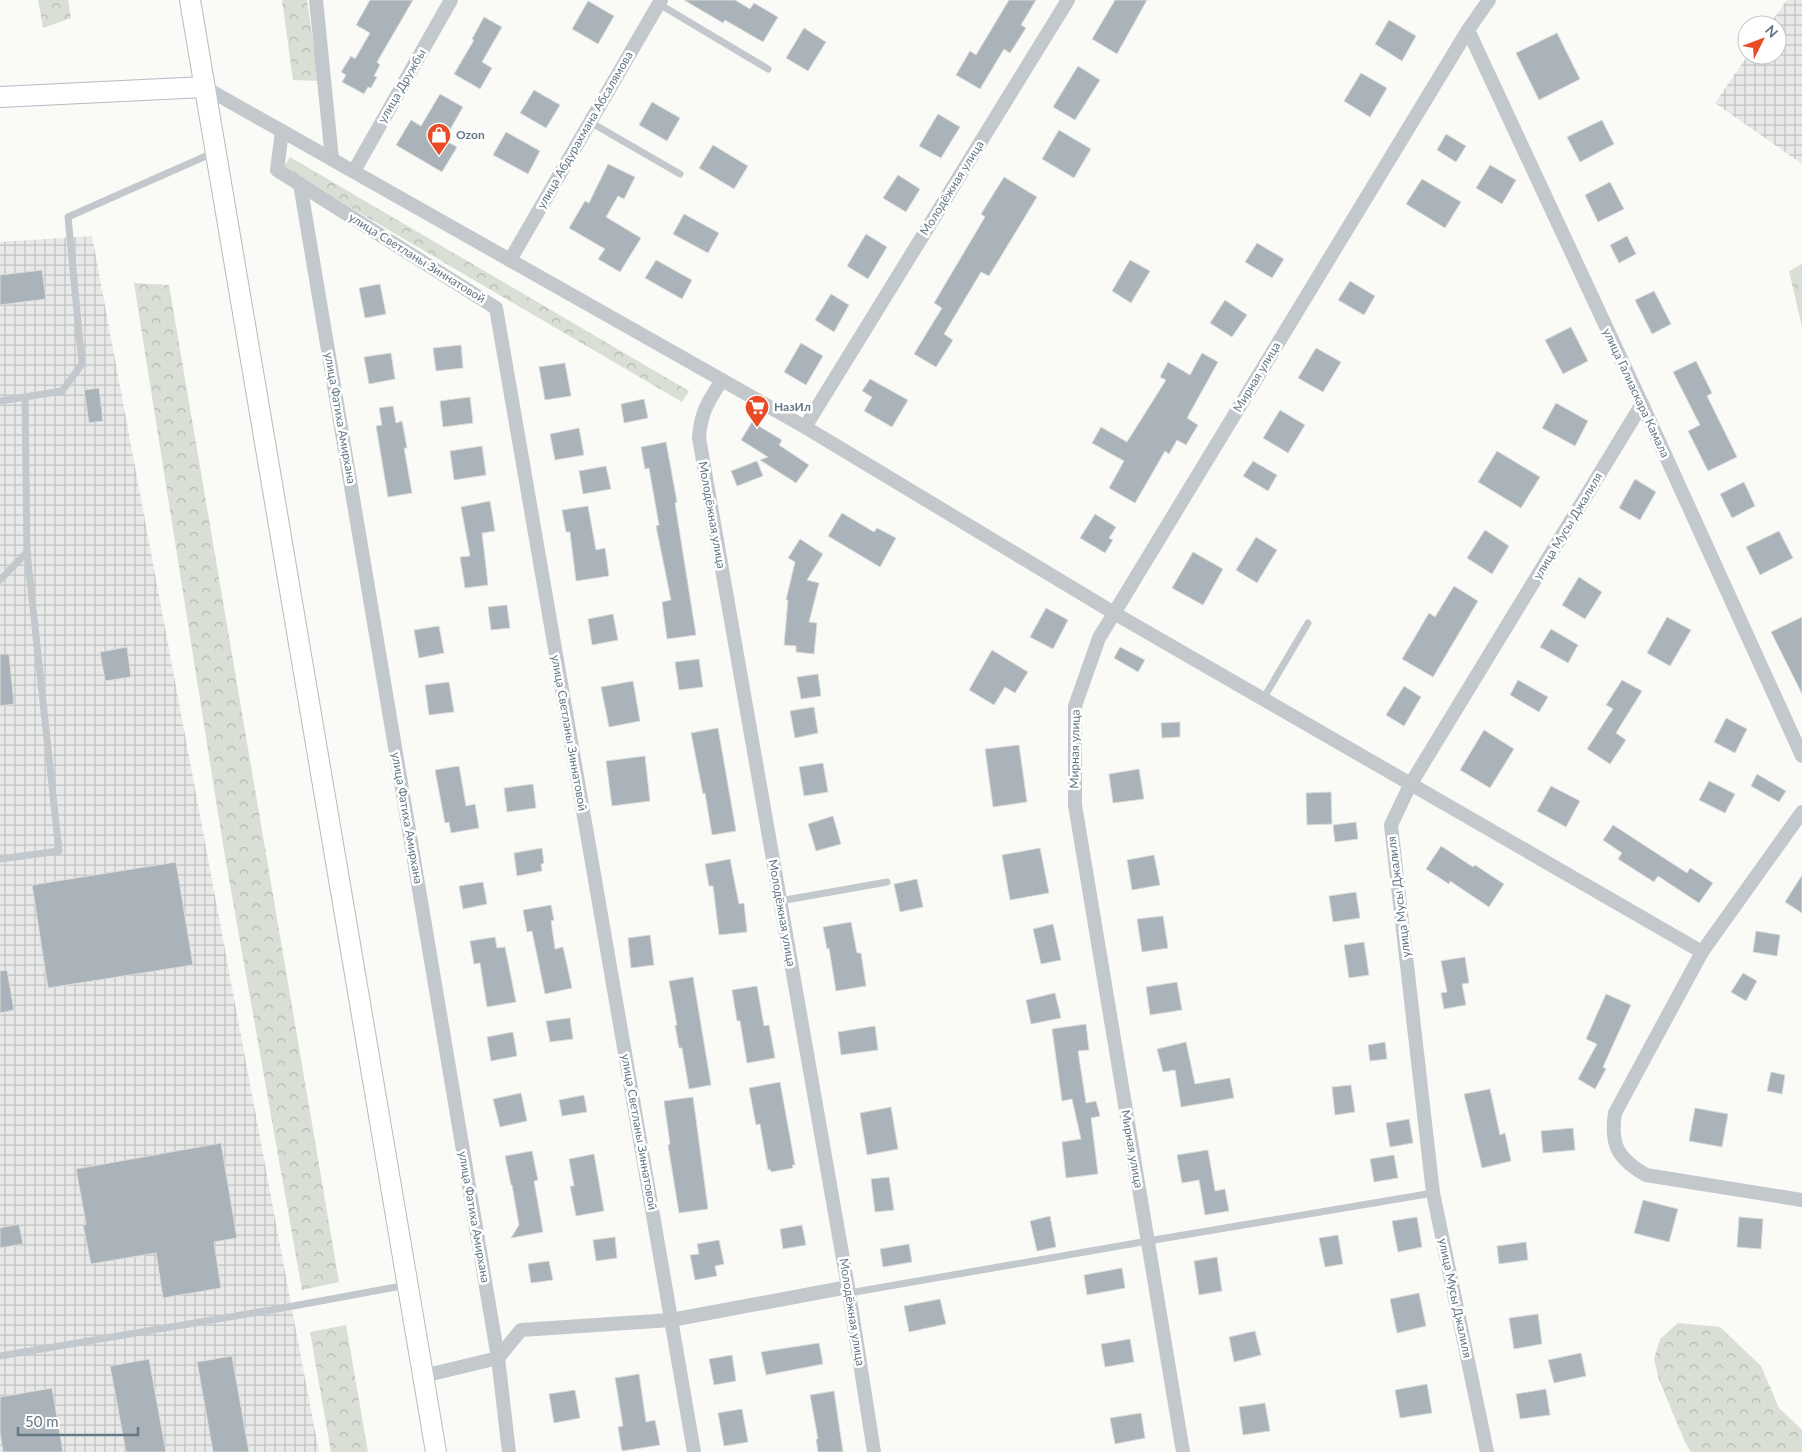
<svg xmlns="http://www.w3.org/2000/svg" width="1802" height="1452" viewBox="0 0 1802 1452" font-family="Lato,sans-serif">
<defs>
<pattern id="industrial-grid" width="8" height="8" patternUnits="userSpaceOnUse" patternTransform="scale(1.25)"><rect width="8" height="8" fill="#e8e9e8"/><path d="M0 4h8M4 0v8" fill="none" stroke="#c0c2c2"/></pattern>
<pattern id="forest-crowns" width="20" height="18" patternUnits="userSpaceOnUse" patternTransform="scale(1.25)"><rect width="20" height="18" fill="#dadfd6"/><path d="M2 6a3 3 0 1 1 6 0M12 15a3 3 0 1 1 6 0" fill="none" stroke="#b4bab3"/></pattern>
</defs>
<rect width="100%" height="100%" fill="#fafaf7"/>
<g fill="url(#industrial-grid)">
<polygon points="1787,0 1802,0 1802,164 1715,103 1748,55 1777,55 1777,25 1769,25"/>
<polygon points="92,236 297,1336 319,1452 0,1452 0,242"/>
</g>
<g fill="url(#forest-crowns)">
<polygon points="38,0 68,0 71,18 43,28"/>
<polygon points="282,0 307,0 319,81 293,80"/>
<polygon points="290,157 689,391 682,402 283,168"/>
<polygon points="1802,264 1802,327 1789,271"/>
<polygon points="134,283 169,285 339,1282 302,1290 224,851"/>
<polygon points="1678,1323 1720,1327 1761,1366 1779,1408 1802,1430 1802,1452 1691,1452 1685,1442 1659,1380 1654,1359 1660,1339"/>
<polygon points="346,1325 368,1452 331,1452 310,1332"/>
</g>
<g fill="#aab3ba" stroke="#dcdcda">
<polygon points="370,0 413,0 377,62 380,65 374,76 377,77 371,88 368,87 364,94 342,82 346,75 341,72 351,56 355,59 370,33 356,25"/>
<polygon points="684,0 735,0 750,9 754,3 778,17 763,42 725,20 723,23"/>
<polygon points="1009,0 1036,0 1021,25 1026,28 1010,53 1004,49 980,89 956,75 970,51 976,55"/>
<polygon points="1115,0 1147,0 1117,54 1092,39"/>
<polygon points="588,1 614,16 598,44 572,29"/>
<polygon points="484,17 502,27 482,62 492,68 480,89 454,74 474,40 472,39"/>
<polygon points="1389,20 1416,36 1402,61 1375,44"/>
<polygon points="804,28 826,42 808,71 786,58"/>
<polygon points="1557,33 1580,79 1539,100 1516,53"/>
<polygon points="1078,66 1100,80 1075,120 1053,107"/>
<polygon points="1361,73 1387,88 1370,117 1344,101"/>
<polygon points="534,90 560,105 546,128 520,113"/>
<polygon points="440,94 463,107 444,140 457,147 442,172 396,145 411,120 421,126"/>
<polygon points="652,102 680,118 667,141 639,125"/>
<polygon points="938,114 960,127 941,158 919,146"/>
<polygon points="1602,120 1614,144 1580,162 1567,137"/>
<polygon points="1059,130 1091,149 1074,178 1042,159"/>
<polygon points="506,132 540,151 528,174 493,155"/>
<polygon points="1446,134 1466,146 1456,162 1437,150"/>
<polygon points="713,145 748,166 734,189 699,168"/>
<polygon points="608,164 635,177 624,199 618,196 606,217 641,238 620,272 598,259 605,249 569,228 585,201 589,203"/>
<polygon points="1490,165 1516,180 1502,204 1476,188"/>
<polygon points="898,175 920,189 906,212 883,198"/>
<polygon points="1004,177 1037,197 989,276 981,272 944,334 953,340 936,367 914,354 942,308 934,303 985,217 981,214"/>
<polygon points="1422,179 1461,202 1445,228 1406,204"/>
<polygon points="1610,182 1624,209 1598,222 1585,195"/>
<polygon points="684,214 719,233 708,253 673,234"/>
<polygon points="866,234 887,247 868,279 847,266"/>
<polygon points="1627,236 1636,254 1619,263 1610,245"/>
<polygon points="1257,243 1284,259 1272,278 1245,262"/>
<polygon points="656,260 692,280 682,299 645,278"/>
<polygon points="1130,260 1150,271 1131,303 1112,291"/>
<polygon points="42,270 46,299 0,305 0,275"/>
<polygon points="1350,281 1375,296 1364,315 1338,300"/>
<polygon points="380,284 386,314 365,318 359,288"/>
<polygon points="1654,291 1671,324 1652,334 1635,300"/>
<polygon points="831,294 849,305 834,332 815,320"/>
<polygon points="1225,300 1247,315 1232,337 1210,323"/>
<polygon points="1571,327 1588,361 1563,374 1545,340"/>
<polygon points="801,343 823,356 806,385 784,372"/>
<polygon points="461,345 463,368 436,371 433,348"/>
<polygon points="1316,348 1341,362 1323,392 1298,378"/>
<polygon points="391,353 395,379 369,384 364,357"/>
<polygon points="1202,353 1218,362 1187,418 1198,425 1186,445 1177,440 1169,454 1165,451 1135,503 1109,488 1124,461 1092,443 1101,427 1127,442 1166,380 1160,377 1168,362 1190,375"/>
<polygon points="1696,361 1712,393 1707,396 1737,457 1708,471 1688,431 1700,425 1673,372"/>
<polygon points="565,363 571,396 545,400 539,367"/>
<polygon points="870,379 908,400 892,427 864,411 872,397 862,391"/>
<polygon points="99,388 103,421 89,423 84,390"/>
<polygon points="470,397 473,423 443,427 440,401"/>
<polygon points="644,399 648,418 624,423 621,404"/>
<polygon points="1556,403 1588,421 1575,446 1542,428"/>
<polygon points="393,406 396,423 402,421 407,448 404,448 412,493 388,497 376,426 382,425 379,408"/>
<polygon points="1280,410 1305,425 1288,453 1263,438"/>
<polygon points="752,422 782,440 779,445 809,465 796,483 760,460 768,457 741,440"/>
<polygon points="579,428 584,455 555,460 550,434"/>
<polygon points="666,442 677,502 675,503 696,635 667,639 662,602 671,600 656,526 659,525 649,468 645,469 641,447"/>
<polygon points="482,446 486,475 454,480 450,451"/>
<polygon points="1497,451 1540,477 1521,508 1478,482"/>
<polygon points="757,461 763,476 737,486 731,471"/>
<polygon points="1253,461 1277,475 1268,491 1243,476"/>
<polygon points="606,466 611,489 583,494 579,471"/>
<polygon points="1635,479 1656,492 1640,520 1619,508"/>
<polygon points="1744,482 1755,506 1732,518 1720,494"/>
<polygon points="490,501 495,531 482,533 488,585 465,588 460,557 470,556 461,507"/>
<polygon points="588,506 596,550 605,548 609,576 576,581 570,532 566,532 562,510"/>
<polygon points="842,513 874,532 877,528 896,538 880,567 828,536"/>
<polygon points="1095,514 1116,527 1109,538 1113,540 1105,553 1080,538"/>
<polygon points="1485,530 1509,546 1492,574 1467,558"/>
<polygon points="1779,531 1793,558 1760,575 1746,547"/>
<polygon points="1256,537 1277,550 1257,583 1236,570"/>
<polygon points="800,539 823,554 807,580 819,583 809,622 817,623 814,654 796,652 796,646 784,645 788,600 786,600 795,562 788,558"/>
<polygon points="1193,552 1223,569 1203,605 1172,588"/>
<polygon points="1579,577 1602,592 1585,619 1562,605"/>
<polygon points="1454,586 1478,601 1433,677 1402,659 1429,613 1435,617"/>
<polygon points="507,605 510,628 491,630 488,607"/>
<polygon points="1046,608 1068,620 1053,649 1030,637"/>
<polygon points="613,614 618,640 592,645 588,619"/>
<polygon points="1667,617 1691,630 1670,666 1647,653"/>
<polygon points="1802,617 1802,694 1771,632"/>
<polygon points="439,626 444,653 419,658 414,630"/>
<polygon points="1551,629 1578,645 1568,663 1540,647"/>
<polygon points="127,647 131,677 105,681 100,652"/>
<polygon points="1120,647 1145,660 1138,672 1114,658"/>
<polygon points="992,650 1028,672 1015,693 1005,687 994,705 969,690"/>
<polygon points="0,654 9,654 14,704 0,706"/>
<polygon points="699,659 703,687 679,690 675,662"/>
<polygon points="818,674 821,696 801,699 797,677"/>
<polygon points="1518,680 1548,697 1539,712 1510,695"/>
<polygon points="1622,680 1642,691 1616,733 1626,740 1610,764 1587,749 1613,709 1606,705"/>
<polygon points="633,681 640,721 609,727 601,687"/>
<polygon points="449,682 454,712 429,715 425,685"/>
<polygon points="1404,686 1421,697 1404,726 1386,715"/>
<polygon points="814,707 818,733 795,738 790,711"/>
<polygon points="1726,718 1747,729 1735,753 1714,742"/>
<polygon points="1180,722 1180,737 1162,738 1161,723"/>
<polygon points="718,728 736,831 712,835 705,793 703,794 691,733"/>
<polygon points="1484,730 1514,749 1490,788 1460,770"/>
<polygon points="1019,745 1027,802 993,807 985,749"/>
<polygon points="645,756 650,801 612,806 606,761"/>
<polygon points="823,763 828,792 804,796 799,767"/>
<polygon points="459,766 466,806 475,804 479,828 451,833 449,822 445,823 435,770"/>
<polygon points="1139,769 1144,799 1113,803 1109,774"/>
<polygon points="1757,774 1786,791 1779,802 1751,786"/>
<polygon points="1709,781 1735,794 1725,813 1699,800"/>
<polygon points="533,784 536,808 507,812 504,788"/>
<polygon points="1551,786 1580,801 1566,827 1537,811"/>
<polygon points="1331,792 1332,824 1307,825 1306,793"/>
<polygon points="833,816 841,844 816,851 808,824"/>
<polygon points="1356,822 1358,839 1335,842 1333,825"/>
<polygon points="1613,825 1687,873 1690,868 1713,883 1699,903 1658,876 1654,882 1618,859 1622,853 1603,840"/>
<polygon points="1441,846 1473,867 1475,865 1504,884 1489,907 1450,881 1449,884 1426,869"/>
<polygon points="542,848 544,863 541,864 542,871 517,876 514,853"/>
<polygon points="1040,848 1049,893 1010,900 1002,855"/>
<polygon points="1154,855 1160,885 1132,890 1127,860"/>
<polygon points="730,859 739,904 744,903 747,932 719,935 713,886 709,886 705,864"/>
<polygon points="176,862 193,965 48,988 32,885"/>
<polygon points="1802,875 1802,913 1785,902"/>
<polygon points="917,879 923,907 900,912 894,884"/>
<polygon points="483,882 487,904 463,909 459,886"/>
<polygon points="1356,892 1360,918 1333,922 1329,896"/>
<polygon points="551,905 554,920 551,921 555,949 563,947 572,988 545,994 532,931 527,932 523,910"/>
<polygon points="1163,916 1168,948 1142,952 1137,919"/>
<polygon points="851,922 857,953 861,953 866,986 836,991 829,948 827,949 823,927"/>
<polygon points="1053,924 1061,960 1041,964 1033,929"/>
<polygon points="1756,931 1780,935 1777,956 1753,952"/>
<polygon points="650,935 654,965 631,968 628,938"/>
<polygon points="495,937 497,948 505,947 516,1002 487,1007 480,963 474,964 470,941"/>
<polygon points="1364,942 1369,975 1349,978 1344,945"/>
<polygon points="1465,957 1469,983 1462,984 1466,1005 1444,1009 1441,993 1447,992 1441,961"/>
<polygon points="7,970 14,1010 0,1013 0,971"/>
<polygon points="1743,973 1757,981 1746,1001 1731,992"/>
<polygon points="693,977 711,1085 689,1089 682,1048 679,1048 675,1025 677,1025 669,981"/>
<polygon points="1177,982 1182,1010 1150,1015 1146,987"/>
<polygon points="757,986 764,1026 769,1025 775,1058 747,1063 740,1021 737,1021 732,990"/>
<polygon points="1055,993 1061,1018 1031,1024 1026,1000"/>
<polygon points="1606,994 1631,1005 1603,1067 1606,1069 1595,1089 1578,1079 1597,1044 1586,1039"/>
<polygon points="570,1018 573,1039 550,1042 546,1021"/>
<polygon points="1086,1024 1089,1050 1078,1051 1086,1103 1096,1101 1100,1116 1091,1118 1098,1174 1066,1178 1062,1142 1081,1139 1072,1099 1062,1101 1052,1029"/>
<polygon points="875,1026 878,1050 841,1055 838,1032"/>
<polygon points="513,1032 517,1056 491,1061 487,1037"/>
<polygon points="1186,1042 1195,1084 1230,1078 1234,1098 1181,1107 1175,1070 1163,1072 1157,1049"/>
<polygon points="1385,1042 1387,1059 1370,1061 1368,1045"/>
<polygon points="1771,1072 1785,1075 1782,1094 1767,1091"/>
<polygon points="780,1082 795,1165 792,1165 793,1168 771,1172 770,1169 768,1170 760,1124 756,1125 749,1088"/>
<polygon points="1351,1085 1355,1112 1335,1115 1332,1087"/>
<polygon points="1490,1089 1500,1135 1505,1133 1511,1161 1482,1168 1464,1094"/>
<polygon points="521,1093 527,1121 500,1127 493,1099"/>
<polygon points="584,1095 587,1112 562,1116 559,1100"/>
<polygon points="693,1097 708,1209 679,1213 668,1145 670,1144 664,1101"/>
<polygon points="891,1107 898,1149 867,1155 860,1113"/>
<polygon points="1695,1108 1728,1114 1722,1147 1689,1141"/>
<polygon points="1409,1119 1413,1143 1390,1147 1386,1123"/>
<polygon points="1573,1128 1575,1150 1543,1153 1541,1131"/>
<polygon points="221,1143 237,1238 214,1242 221,1288 163,1298 156,1253 91,1264 83,1225 86,1224 76,1169"/>
<polygon points="1208,1150 1215,1191 1225,1189 1229,1211 1205,1215 1199,1180 1182,1183 1177,1155"/>
<polygon points="532,1151 538,1180 534,1181 543,1232 511,1238 519,1225 512,1185 511,1185 505,1156"/>
<polygon points="594,1154 604,1211 576,1216 570,1186 574,1186 569,1159"/>
<polygon points="1394,1155 1398,1178 1374,1182 1370,1159"/>
<polygon points="889,1177 894,1210 875,1212 871,1179"/>
<polygon points="1643,1200 1678,1209 1669,1242 1634,1233"/>
<polygon points="1050,1216 1056,1247 1037,1251 1030,1221"/>
<polygon points="1417,1217 1422,1247 1398,1252 1392,1221"/>
<polygon points="1739,1217 1763,1219 1761,1249 1737,1247"/>
<polygon points="19,1224 23,1244 0,1248 0,1228"/>
<polygon points="802,1225 806,1245 783,1249 780,1229"/>
<polygon points="1338,1235 1343,1264 1325,1267 1319,1238"/>
<polygon points="615,1237 617,1258 596,1261 593,1240"/>
<polygon points="719,1240 724,1264 715,1266 717,1276 695,1280 690,1255 699,1254 697,1244"/>
<polygon points="1526,1242 1528,1260 1499,1264 1497,1246"/>
<polygon points="909,1244 912,1262 883,1267 880,1249"/>
<polygon points="1217,1257 1222,1291 1199,1295 1194,1261"/>
<polygon points="549,1261 553,1280 531,1283 528,1264"/>
<polygon points="1122,1268 1125,1288 1087,1295 1084,1275"/>
<polygon points="1419,1293 1426,1326 1397,1333 1390,1299"/>
<polygon points="940,1299 946,1324 909,1332 904,1306"/>
<polygon points="1538,1314 1542,1344 1514,1349 1509,1318"/>
<polygon points="1255,1331 1261,1355 1234,1362 1229,1337"/>
<polygon points="1130,1339 1134,1362 1105,1367 1101,1344"/>
<polygon points="819,1343 823,1364 766,1375 761,1352"/>
<polygon points="1581,1353 1586,1376 1554,1383 1548,1360"/>
<polygon points="732,1355 736,1381 714,1385 709,1359"/>
<polygon points="232,1356 249,1452 213,1452 197,1362"/>
<polygon points="149,1359 166,1452 126,1452 110,1366"/>
<polygon points="639,1374 646,1422 655,1420 660,1445 622,1451 618,1427 623,1426 615,1378"/>
<polygon points="1427,1384 1432,1413 1400,1418 1395,1390"/>
<polygon points="52,1388 63,1452 3,1452 0,1432 0,1397"/>
<polygon points="1546,1389 1550,1415 1520,1419 1516,1394"/>
<polygon points="575,1390 580,1418 554,1423 549,1394"/>
<polygon points="834,1391 843,1452 818,1452 816,1439 818,1439 810,1395"/>
<polygon points="1265,1403 1270,1431 1243,1435 1239,1407"/>
<polygon points="742,1409 748,1442 724,1446 718,1413"/>
<polygon points="1141,1413 1145,1438 1115,1444 1110,1418"/>
</g>
<g fill="none" stroke-linecap="round" stroke-linejoin="round">
<defs>
<g id="secondary">
<polyline points="190,0 436,1452"/>
<polyline points="0,97 204,87"/>
</g>
</defs>
<use href="#secondary" stroke="#b5bcc1" stroke-width="22"/>
<g stroke="#c3c8cc" stroke-width="7">
<polyline points="659,4 768,69"/>
<polyline points="590,122 680,174"/>
<polyline points="0,401 62,391 82,364 68,217 215,152"/>
<polyline points="0,580 27,552 25,397"/>
<polyline points="1263,699 1308,623"/>
<polyline points="0,859 59,851 27,552"/>
<polyline points="780,901 887,882"/>
<polyline points="849,1293 1148,1241 1433,1193"/>
<polyline points="0,1356 277,1309 407,1285"/>
</g>
<g stroke="#c3c8cc" stroke-width="14">
<polyline points="316,0 332,159"/>
<polyline points="1468,30 1642,404 1802,756"/>
<polyline points="204,87 805,427 1114,613 1702,952"/>
<polyline points="282,131 277,170 496,308 694,1452"/>
<polyline points="354,171 451,0"/>
<polyline points="300,184 498,1358 509,1452"/>
<polyline points="510,260 661,0"/>
<path d="M722,380C708,402 701,411 699,438L849,1293L874,1452"/>
<polyline points="805,427 1068,0"/>
<path d="M1802,812L1702,952L1615,1113C1610,1145 1618,1159 1646,1175L1802,1200"/>
<polyline points="423,1376 498,1358 521,1330 671,1320 848,1287"/>
<polyline points="1183,1452 1075,805 1075,706 1099,638 1468,30 1489,0"/>
<polyline points="1487,1452 1433,1193 1391,825 1410,785 1642,404"/>
</g>
<use href="#secondary" stroke="#fff" stroke-width="20"/>
</g>
<defs>
<symbol id="shop-pin" viewBox="-11 -11 22 30"><path d="M0 17L-7.5 6A9.5 9.5 0 1 1 7.5 6Z" fill="#ea4b27" stroke="#fff"/><path d="M-5-2.5h2.3a2.7 3.5 0 0 1 5.4 0H5L5.5 6h-11ZM-1.5-2.5h3a1.5 2.3 0 0 0-3 0Z" fill="#fff"/></symbol>
<symbol id="supermarket-pin" viewBox="-11 -11 22 30"><path d="M0 17L-7.5 6A9.5 9.5 0 1 1 7.5 6Z" fill="#ea4b27" stroke="#fff"/><path d="M-6-5.5h2.5l.6 2H6L4.5 2H-2.5L-4.4-4H-6ZM-1.5 3.2a1.3 1.3 0 1 0 .1 0ZM3 3.2a1.3 1.3 0 1 0 .1 0Z" fill="#fff"/></symbol>
</defs>
<g fill-rule="evenodd">
<use href="#shop-pin" x="425" y="121" width="28" height="38"/>
<use href="#supermarket-pin" x="743" y="393" width="28" height="38"/>
</g>
<g text-anchor="middle" stroke-width="5" stroke-linejoin="round" paint-order="stroke">
<g font-size="12" fill="#647784" stroke="#fff">
<text transform="translate(402 86) rotate(-60)" y="4">улица Дружбы</text>
<text transform="translate(585 130) rotate(-60)" y="4">улица Абдурахмана Абсалямова</text>
<text transform="translate(952 188) rotate(-58)" y="4">Молодёжная улица</text>
<text transform="translate(417 258) rotate(32)" y="4">улица Светланы Зиннатовой</text>
<text transform="translate(1257 377) rotate(-59)" y="4">Мирная улица</text>
<text transform="translate(1636 393) rotate(65)" y="4">улица Галиаскара Камала</text>
<text transform="translate(340 418) rotate(80)" y="4">улица Фатиха Амирхана</text>
<text transform="translate(712 515) rotate(80)" y="4">Молодёжная улица</text>
<text transform="translate(1568 526) rotate(-59)" y="4">улица Мусы Джалиля</text>
<text transform="translate(569 733) rotate(80)" y="4">улица Светланы Зиннатовой</text>
<text transform="translate(1075 749) rotate(-89)" y="4">Мирная улица</text>
<text transform="translate(407 818) rotate(80)" y="4">улица Фатиха Амирхана</text>
<text transform="translate(1399 897) rotate(-97)" y="4">улица Мусы Джалиля</text>
<text transform="translate(782 913) rotate(80)" y="4">Молодёжная улица</text>
<text transform="translate(639 1132) rotate(80)" y="4">улица Светланы Зиннатовой</text>
<text transform="translate(1132 1149) rotate(80)" y="4">Мирная улица</text>
<text transform="translate(474 1217) rotate(80)" y="4">улица Фатиха Амирхана</text>
<text transform="translate(1455 1298) rotate(78)" y="4">улица Мусы Джалиля</text>
<text transform="translate(852 1312) rotate(81)" y="4">Молодёжная улица</text>
</g>
<g font-size="12" font-weight="bold" fill="#647784" stroke="#fff" text-anchor="start">
<text x="456" y="139">Ozon</text>
<text x="774" y="411">НазИл</text>
</g>
</g>
<g transform="translate(1762 40) rotate(48)"><circle r="24" fill="#ffffff" stroke="#c1c9ce"/>
<path d="M0-4L9 19L0 12L-9 19Z" fill="#ea4b27"/>
<text y="-8" font-size="14" font-weight="bold" text-anchor="middle" fill="#647784">N</text>
</g>
<path d="M18 1427v8h120v-8" fill="none" stroke="#647784" stroke-width="2.5"/>
<text x="25" y="1427" font-size="15" fill="#647784" stroke="#ffffff" stroke-width="4" paint-order="stroke">50 m</text>
</svg>
